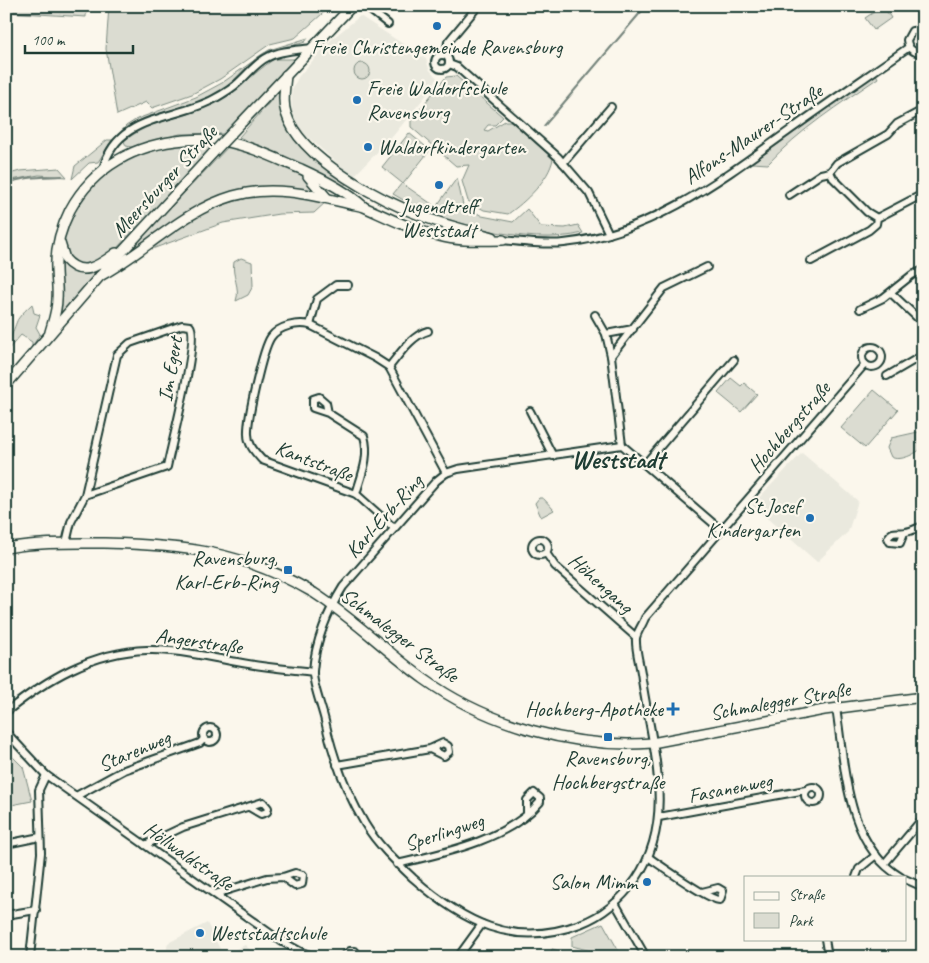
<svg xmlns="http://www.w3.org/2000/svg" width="929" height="963" viewBox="0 0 929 963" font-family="Caveat,sans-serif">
<rect width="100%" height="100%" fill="#fbf7ec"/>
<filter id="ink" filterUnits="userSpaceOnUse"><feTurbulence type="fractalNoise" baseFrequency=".02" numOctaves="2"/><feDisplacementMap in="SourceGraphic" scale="10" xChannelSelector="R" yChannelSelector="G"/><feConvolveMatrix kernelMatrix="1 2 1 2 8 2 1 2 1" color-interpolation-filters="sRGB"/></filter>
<g filter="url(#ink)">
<g fill="#eae9de">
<polygon points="360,16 426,59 429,69 437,78 432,88 393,136 353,177 301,131 292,112 292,89 299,76 332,39"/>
<polygon points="802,453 858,501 848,532 817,562 752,505"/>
<polygon points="207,923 223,955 245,945 258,957 165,957 168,943"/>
</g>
<g fill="#dbdcd1" stroke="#7d8c82">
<polygon points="6,6 86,6 86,17 6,12"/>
<polygon points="109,6 331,6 295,38 270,44 220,79 192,94 152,108 146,102 117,115 106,49"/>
<polygon points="883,6 891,18 874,30 865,18"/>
<path d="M308,38L305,42C291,47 278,46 264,53C245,64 234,85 214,95C182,111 146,111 118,135L126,126L137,119L196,97L222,83L269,50Z"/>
<path d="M274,59H294L242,122L223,134H180L131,147L126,146L124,141C152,119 179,120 209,106C234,95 252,74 274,59Z"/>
<circle cx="362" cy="71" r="8"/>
<path d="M876,74L878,78C840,104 799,130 768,164L752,163Z"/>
<path d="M456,76L503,117L495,125H488L484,130L488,131L505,121H512L553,159C549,180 525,202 508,214L484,210L468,201L462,181L469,165L456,166L411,127V120L446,77Z"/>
<path d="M283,87C283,96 282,106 283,115C288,146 324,165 347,183L341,188L302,166L239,137Z"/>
<path d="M409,133L430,150L403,184L436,207L457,178L463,205L482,216L513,222L527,209L541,227L565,228L578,225L583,233C528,247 440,223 393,194L402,183L382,167Z"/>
<polygon points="107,140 112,140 98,162 89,163 72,179 75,166"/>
<path d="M193,144L217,145L113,252L88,266L73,263C70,259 65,255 64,250C51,216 105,168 132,156C152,148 173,146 193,144Z"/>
<path d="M229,146C259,156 300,166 320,192L300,189L215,199L119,261Z"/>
<polygon points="59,168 67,177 39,175 6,181 6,175 20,171"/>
<path d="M271,194L327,201L314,213L279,214L223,223L152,249C187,217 224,200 271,194Z"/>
<path d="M59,258C70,273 82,277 100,269L58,317Z"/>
<path d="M241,258L252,262L253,286L248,295L236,301C241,287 231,276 234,262Z"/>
<path d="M32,304L34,313L40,315L36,327L40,334L32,347V342L21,335L6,352C6,350 17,320 18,319C22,313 28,308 32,304Z"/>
<polygon points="731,378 741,386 744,383 757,394 741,412 718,393"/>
<polygon points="874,390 898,410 865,448 841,428"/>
<path d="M918,432L923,437V447C916,454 900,462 891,457L887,448L891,438Z"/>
<polygon points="539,498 543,498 554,510 541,517 535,503"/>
<polygon points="6,750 23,767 32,801 6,806"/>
<polygon points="603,923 622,957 614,957 572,946 572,937"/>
<polygon points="552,949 580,957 550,957"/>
</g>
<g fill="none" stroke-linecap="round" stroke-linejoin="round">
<g stroke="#74847b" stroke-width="2">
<polyline points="544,126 646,6"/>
<path d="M6,184C24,176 43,177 62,176"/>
</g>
<defs>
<g id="street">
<polyline points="365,6 388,24"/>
<path d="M923,30L912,31L907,40C908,49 914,54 923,52"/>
<circle cx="442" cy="62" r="7"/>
<polyline points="446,55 448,42 478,6"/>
<polyline points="449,64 457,67 558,157 589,193 609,234"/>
<polyline points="563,163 611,107"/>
<path d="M103,169C117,114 173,121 214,99C223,94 232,89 239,82C249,73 257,62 268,57C281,50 299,50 313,48"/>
<polyline points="830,172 833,178 867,212 877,218"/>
<polyline points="789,195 821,174 830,172 837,163 888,134 897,124 923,110"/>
<path d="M503,240C523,242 544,245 564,243C650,234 722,179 790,130C829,102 869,75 909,47"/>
<polyline points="811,261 869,230 876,224 877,218 923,194"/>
<polyline points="891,293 923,323"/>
<polyline points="860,309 883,298 912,275 923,270"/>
<polyline points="595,315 606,334 611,356 622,445"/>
<polyline points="310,325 317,299 336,285 348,285"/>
<polyline points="606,334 633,329"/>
<circle cx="872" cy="357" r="10"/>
<polyline points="611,356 664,288 707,267"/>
<path d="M389,367C399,355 412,335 428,331"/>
<polyline points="887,376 923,355"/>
<polyline points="530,411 553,456"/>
<path d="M328,413L313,408V399L319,397L326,403L328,413L364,436C370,456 362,474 356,494"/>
<polyline points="645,464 734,360"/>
<path d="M394,528L356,494L262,460C255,452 248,445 248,434C247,419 263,348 271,337C279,326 297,322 310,325L375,358L389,367L446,473"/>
<path d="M721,530L622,445L458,469L446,473L436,481L343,587C328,611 315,642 313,671C312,683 322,707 325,721C333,757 346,792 365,824C377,844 396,862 413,878C463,922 513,949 580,924C602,916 622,899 636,879C677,819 652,747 642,680C641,667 635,651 636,638C637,632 643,624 645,618L865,364"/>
<path d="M904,533L900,543L890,542L888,538C893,529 898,534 906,532C912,531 917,528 923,526"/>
<circle cx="540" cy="547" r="8"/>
<path d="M66,543L71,522L85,495L167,467C171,446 200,337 190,326L182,325L130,343L117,355L85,495"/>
<polyline points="546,553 555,566 636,637"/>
<path d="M836,708C845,763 845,845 901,877"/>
<path d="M6,712C47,679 92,652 147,650C177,649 207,657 237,662C262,667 287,669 313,672"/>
<circle cx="210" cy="735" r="7"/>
<polyline points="6,732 46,775 281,941 301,952 316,957"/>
<polyline points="337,765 430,749 443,743 448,746 449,752 444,756 430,749"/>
<circle cx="813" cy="795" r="8"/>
<polyline points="78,795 124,770 200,743 204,739"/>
<polyline points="659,817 806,790"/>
<polyline points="6,844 40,837"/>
<polyline points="145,845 183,827 263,802 268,808 267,812 261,814 249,807"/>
<path d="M648,857C660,865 710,901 720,900L723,891L718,888L702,892"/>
<polyline points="885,863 923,818"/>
<path d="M397,864C444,853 508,840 540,802V798L534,793L527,800V814"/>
<polyline points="856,877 859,869 876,855"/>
<polyline points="905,879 923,887"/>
<polyline points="215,894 267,878 283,877 295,873 303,875 302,884 295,886 283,877"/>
<polyline points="615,903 646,957"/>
<polyline points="6,915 36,910"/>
<polyline points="825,939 828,957"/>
<polyline points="30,957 41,853 39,790 46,775"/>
<polyline points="342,957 350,951 355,951 359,957"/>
<polyline points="458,957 482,924"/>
</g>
<g id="secondary">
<path d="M286,75C285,88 282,101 286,113C300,160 384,202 427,218C448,226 471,231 493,237"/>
<polyline points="242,122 352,6"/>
<polyline points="308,176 326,197"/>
<path d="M60,243L65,259C82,279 99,265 116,253"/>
<path d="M100,276C145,252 182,211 233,196C271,185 309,194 346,203C352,205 359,205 364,207C389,218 412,230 439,236C460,242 481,240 503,240"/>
<path d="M50,332C53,321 57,311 57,299C58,289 56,279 56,269C55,249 61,228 70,210C94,166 136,144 185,140C197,139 211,138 223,141C251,146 275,158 301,169C323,179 345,190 363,206"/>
<polyline points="6,385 100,276 213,153"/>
<path d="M6,548C39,542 71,543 104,543C184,545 243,551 314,593C353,618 387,652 424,679C488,725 574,749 652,743L824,710L923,697"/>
</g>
</defs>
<use href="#street" stroke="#1f3d34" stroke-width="10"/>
<use href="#secondary" stroke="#1f3d34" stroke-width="12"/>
<use href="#street" stroke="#fbf7ec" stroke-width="6"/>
<use href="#secondary" stroke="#fbf7ec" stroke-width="9"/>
<defs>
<polyline id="secondary-bridge" points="213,153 242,122"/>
</defs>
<use href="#secondary-bridge" stroke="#1f3d34" stroke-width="12" stroke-linecap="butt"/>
<use href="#secondary-bridge" stroke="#fbf7ec" stroke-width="9"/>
</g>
</g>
<g fill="#1f6fb2" stroke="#fbf7ec" stroke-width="2">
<circle cx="437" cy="26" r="5"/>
<circle cx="357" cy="100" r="5"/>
<circle cx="368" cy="147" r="5"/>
<circle cx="439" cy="185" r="5"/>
<circle cx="810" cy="518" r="5"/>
<rect x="283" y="565" width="10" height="10" rx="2.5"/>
<path d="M670.5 701.5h5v5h5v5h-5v5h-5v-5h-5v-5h5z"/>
<rect x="603" y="732" width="10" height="10" rx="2.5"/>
<circle cx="647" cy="882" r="5"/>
<circle cx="200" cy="933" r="5"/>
</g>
<g text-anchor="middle" stroke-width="4.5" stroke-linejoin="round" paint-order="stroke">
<g font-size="21" fill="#1f3d34" stroke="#fbf7ec" text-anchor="end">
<text x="437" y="54" text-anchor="middle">Freie Christengemeinde Ravensburg</text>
<text x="367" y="95" text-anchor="start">Freie Waldorfschule<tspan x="367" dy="24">Ravensburg</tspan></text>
<text x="378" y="154" text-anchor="start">Waldorfkindergarten</text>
<text x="439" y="213" text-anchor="middle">Jugendtreff<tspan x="439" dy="24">Weststadt</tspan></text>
<text x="800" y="513">St.Josef<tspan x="800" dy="24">Kindergarten</tspan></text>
<text x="278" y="565">Ravensburg,<tspan x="278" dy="24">Karl-Erb-Ring</tspan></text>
<text x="663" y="716">Hochberg-Apotheke</text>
<text x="608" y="765" text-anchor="middle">Ravensburg,<tspan x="608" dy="24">Hochbergstraße</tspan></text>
<text x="637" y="889">Salon Mimm</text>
<text x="210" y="940" text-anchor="start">Weststadtschule</text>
</g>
<g font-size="21" fill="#1f3d34" stroke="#fbf7ec">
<text transform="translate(753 134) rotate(-34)" y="7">Alfons-Maurer-Straße</text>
<text transform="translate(164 181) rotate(-47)" y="7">Meersburger Straße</text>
<text transform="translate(170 369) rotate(-80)" y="7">Im Egert</text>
<text transform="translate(789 427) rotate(-49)" y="7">Hochbergstraße</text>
<text transform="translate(314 461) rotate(21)" y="7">Kantstraße</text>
<text transform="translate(384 516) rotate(-48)" y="7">Karl-Erb-Ring</text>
<text transform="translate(601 583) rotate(42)" y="7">Höhengang</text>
<text transform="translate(400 635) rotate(37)" y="7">Schmalegger Straße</text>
<text transform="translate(199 641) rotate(8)" y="7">Angerstraße</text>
<text transform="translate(780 701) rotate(-10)" y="7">Schmalegger Straße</text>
<text transform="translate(134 751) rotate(-23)" y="7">Starenweg</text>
<text transform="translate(730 788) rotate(-11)" y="7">Fasanenweg</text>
<text transform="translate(444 832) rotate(-18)" y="7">Sperlingweg</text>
<text transform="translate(189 856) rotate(35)" y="7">Höllwaldstraße</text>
</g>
<g font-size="26" font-weight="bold" fill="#1f3d34" stroke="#fbf7ec">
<text x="618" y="468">Weststadt</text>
</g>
</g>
<rect width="929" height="963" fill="none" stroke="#fbf7ec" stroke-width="25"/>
<rect x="12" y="12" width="904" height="938" fill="none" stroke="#1f3d34" stroke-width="2" filter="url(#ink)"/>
<rect x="744" y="876" width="162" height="65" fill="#fbf7ec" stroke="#a3ada2"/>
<rect x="754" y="892" width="25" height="8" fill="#fbf7ec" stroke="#a3ada2"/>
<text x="789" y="900" font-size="15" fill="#1f3d34">Straße</text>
<rect x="754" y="913" width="25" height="15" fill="#dbdcd1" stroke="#a3ada2"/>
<text x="789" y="926" font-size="15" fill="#1f3d34">Park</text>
<path d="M25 45v8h108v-8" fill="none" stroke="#1f3d34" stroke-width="2.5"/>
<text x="32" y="45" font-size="15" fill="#1f3d34" stroke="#fbf7ec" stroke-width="4" paint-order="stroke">100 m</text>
</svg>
